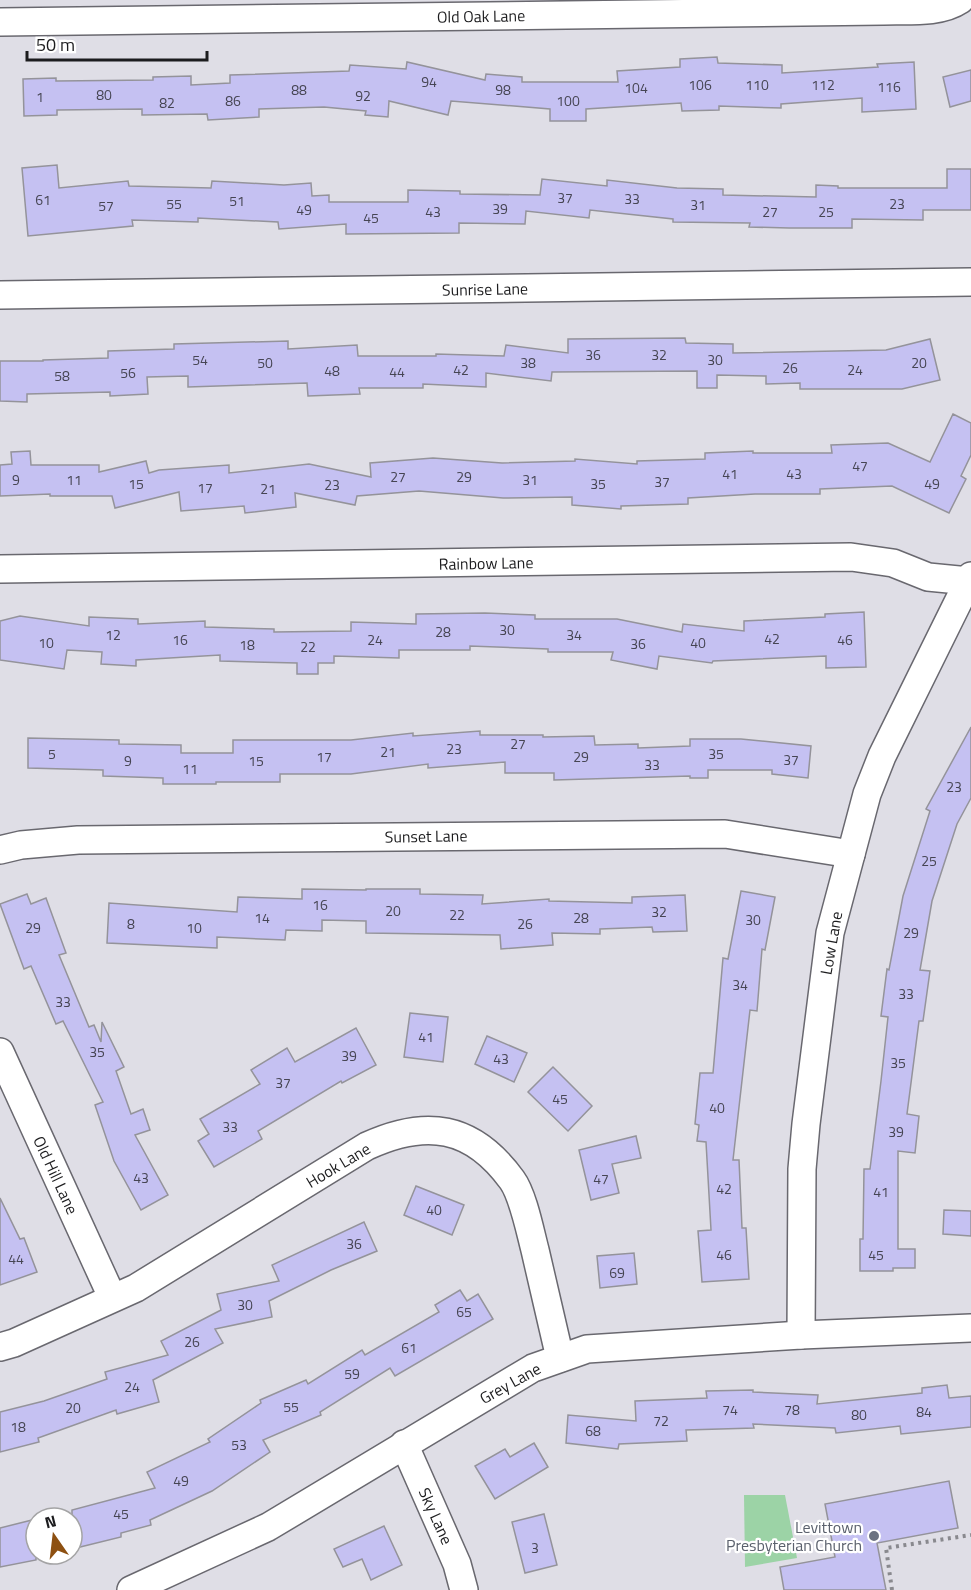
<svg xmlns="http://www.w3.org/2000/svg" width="971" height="1590" viewBox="0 0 971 1590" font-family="'Titillium Web',sans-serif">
<rect width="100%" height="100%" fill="#dfdee6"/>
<polygon fill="#9cd3a6" points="744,1495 785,1495 797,1558 745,1567"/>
<g fill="#c5c1f2" stroke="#94939a" stroke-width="1.5">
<polygon points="717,57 718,63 782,65 782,73 878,67 877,64 914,62 916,109 862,112 862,98 781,104 781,108 719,106 719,110 682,111 681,103 586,109 586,121 550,121 550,109 451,101 448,115 389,101 388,117 365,115 366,111 324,107 259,109 259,117 208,120 207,114 142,115 142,109 57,110 57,115 24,116 23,79 56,78 56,81 153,80 153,77 191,76 191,85 230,83 230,75 349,71 350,65 406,69 407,62 485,80 486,74 522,77 522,82 618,82 617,71 680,67 680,59"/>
<polygon points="971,70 971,101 950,107 943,77"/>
<polygon points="57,165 59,188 128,181 129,186 211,188 212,181 284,185 311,183 312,196 329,195 329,202 408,202 408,190 460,191 460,194 540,195 542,179 607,186 607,180 677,188 723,189 723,195 816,197 816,185 838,186 838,188 947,188 947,169 971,169 971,210 923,210 923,220 852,219 852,228 789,228 749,227 750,223 673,222 673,219 590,210 589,218 526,211 525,224 459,223 459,233 346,234 346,224 279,229 278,222 198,218 198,222 132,220 133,226 28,236 22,168"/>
<polygon points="685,338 686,343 733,344 733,353 886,350 930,339 940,380 902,389 800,389 800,383 766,384 766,376 717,375 717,388 697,388 697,371 552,372 551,381 486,373 486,387 423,384 423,388 359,388 360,394 308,396 307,383 188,387 188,376 147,377 148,394 110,396 110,392 27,394 27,402 0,401 0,361 43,361 43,360 108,358 108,351 174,349 174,344 288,341 288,349 357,345 358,356 436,356 436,354 504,356 506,345 568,353 568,339"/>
<polygon points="953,414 971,423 971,455 961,476 966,479 949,513 892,486 820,489 820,494 755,494 688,498 688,504 621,506 621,509 572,505 572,497 503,498 419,491 357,496 355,505 295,493 296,507 245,513 244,506 181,511 179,492 115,508 112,496 50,496 50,494 0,496 0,465 12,464 11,452 30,451 31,465 99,465 99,472 146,461 149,473 159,470 229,465 229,473 309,464 371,477 370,463 433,458 502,463 575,461 575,459 637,464 637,461 705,459 705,453 753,451 753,453 832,453 831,445 888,443 930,462"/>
<polygon points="864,612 866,667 826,668 826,656 713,661 712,663 659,656 657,669 611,660 613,652 548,652 548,649 470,646 470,650 399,650 399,658 334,656 334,663 318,663 318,674 297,674 297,663 220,661 220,655 136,660 136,666 101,664 102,652 67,650 64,669 0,660 0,621 20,616 89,626 89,617 138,619 138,624 205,621 205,627 274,629 274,632 351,631 351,622 416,624 416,614 485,613 535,615 535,619 617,619 682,632 683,624 744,631 744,621 825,617 825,614"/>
<polygon points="971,727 971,798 957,824 932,901 920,970 930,971 923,1021 919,1021 907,1114 919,1116 915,1153 898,1151 898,1249 915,1249 915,1268 893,1268 893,1271 860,1271 860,1239 863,1239 864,1169 870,1169 881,1081 888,1017 881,1016 887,969 889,970 903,896 930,811 926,809"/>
<polygon points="480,731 480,735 543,735 543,737 594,736 595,745 638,744 638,748 690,746 690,739 741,739 811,746 808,778 772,774 772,770 708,770 708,778 690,778 690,776 554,780 554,773 505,773 505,762 428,768 428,764 351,774 280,774 280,782 216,782 216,784 163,784 163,778 103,776 103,770 28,768 28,738 119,740 119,744 181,745 181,753 233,753 233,740 351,740 413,733 413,736"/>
<polygon points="302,889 366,890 366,889 420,889 420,894 483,895 482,904 549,899 549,901 632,903 632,897 685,895 687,931 653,932 652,927 600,929 600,934 552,933 553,945 501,949 500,935 366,933 366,921 322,920 322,931 286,930 285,940 217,937 217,948 107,943 109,903 237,912 238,897 302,899"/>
<polygon points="741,891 775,897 765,950 762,949 757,1011 750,1010 733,1160 739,1160 742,1228 746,1228 749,1279 702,1282 698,1231 711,1230 706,1142 697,1141 699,1125 695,1124 700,1073 713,1073 723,958 728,959"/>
<polygon points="27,894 31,904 46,898 66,953 59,955 89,1027 94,1025 101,1042 102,1022 124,1067 116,1071 131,1114 143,1109 150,1130 135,1135 168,1195 141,1210 114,1161 95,1105 103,1102 63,1021 56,1024 31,966 24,969 0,904"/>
<polygon points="410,1013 448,1017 443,1062 404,1057"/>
<polygon points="356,1028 376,1065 342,1083 341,1081 258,1131 262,1139 214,1167 198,1141 209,1134 200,1119 260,1084 251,1070 287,1048 295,1062"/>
<polygon points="487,1036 527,1053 514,1082 475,1064"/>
<polygon points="553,1067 592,1106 568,1131 528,1092"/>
<polygon points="636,1136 641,1158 612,1164 619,1193 591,1200 579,1150"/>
<polygon points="416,1186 464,1205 452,1235 404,1215"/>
<polygon points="0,1198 20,1239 24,1238 37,1272 0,1285"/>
<polygon points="944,1210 971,1211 971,1236 943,1234"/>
<polygon points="364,1222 377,1251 331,1270 269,1301 272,1317 215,1329 223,1343 153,1380 159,1402 117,1414 116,1410 38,1438 39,1442 0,1452 0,1412 44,1401 107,1379 105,1372 168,1355 161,1341 221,1310 217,1294 279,1281 272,1265"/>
<polygon points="634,1253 637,1284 600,1288 597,1256"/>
<polygon points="460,1290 467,1301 478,1294 493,1319 395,1376 390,1368 320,1412 321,1415 263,1440 270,1452 212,1491 150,1520 151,1525 121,1533 121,1537 72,1549 72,1510 155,1488 147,1472 210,1442 208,1439 261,1403 260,1400 306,1380 308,1384 362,1350 365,1355 439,1312 435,1305"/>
<polygon points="947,1385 949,1398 971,1396 971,1427 901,1434 900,1426 836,1433 835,1428 753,1424 754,1428 686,1430 687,1441 619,1444 618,1449 566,1443 568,1415 636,1421 635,1401 707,1398 706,1391 753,1390 753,1392 818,1395 817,1404 922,1393 922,1388"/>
<polygon points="534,1443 548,1467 495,1499 475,1466 505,1449 510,1457"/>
<polygon points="949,1481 958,1528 877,1543 886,1590 784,1590 780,1567 835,1557 825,1504"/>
<polygon points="544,1514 557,1565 525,1573 512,1522"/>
<polygon points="36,1519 36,1560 0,1567 0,1528"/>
<polygon points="384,1526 402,1565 371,1580 362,1559 343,1567 334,1549"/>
</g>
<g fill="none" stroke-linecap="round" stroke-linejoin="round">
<defs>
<g id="minor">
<path d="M0,22L883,11C907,10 939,14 960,0"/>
<polyline points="0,295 971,282"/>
<polyline points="0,569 851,557 893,563 928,577 969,581"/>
<polyline points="0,850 21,845 78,840 725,834 851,854"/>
<polyline points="0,1052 112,1297"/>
<polyline points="801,1335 802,1169 806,1124 830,933 867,794 882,756 971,576"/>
<path d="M0,1347L14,1343L136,1288L367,1146C426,1119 472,1125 512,1180C523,1195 530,1231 535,1250C543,1286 552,1322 560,1358"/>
<polyline points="404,1444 457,1564 464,1590"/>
<polyline points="131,1590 268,1527 533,1368 587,1349 801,1335 971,1328"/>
</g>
</defs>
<use href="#minor" stroke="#69686f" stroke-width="30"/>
<polyline stroke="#89898e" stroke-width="4" stroke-dasharray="3 4.5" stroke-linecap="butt" points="892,1590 886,1548 971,1535"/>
<use href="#minor" stroke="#fff" stroke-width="27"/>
</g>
<circle fill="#6b7280" stroke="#fff" stroke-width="2" cx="874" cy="1536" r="6"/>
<g text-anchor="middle" stroke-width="4.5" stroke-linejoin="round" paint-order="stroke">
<g font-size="14" fill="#464553">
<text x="429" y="87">94</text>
<text x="700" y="90">106</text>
<text x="757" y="90">110</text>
<text x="823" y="90">112</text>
<text x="889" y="92">116</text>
<text x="636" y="93">104</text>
<text x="299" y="95">88</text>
<text x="503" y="95">98</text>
<text x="104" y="100">80</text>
<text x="363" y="101">92</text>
<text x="40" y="102">1</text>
<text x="233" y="106">86</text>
<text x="568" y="106">100</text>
<text x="167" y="108">82</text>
<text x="565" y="203">37</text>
<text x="632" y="204">33</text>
<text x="43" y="205">61</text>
<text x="237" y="206">51</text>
<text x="174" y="209">55</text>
<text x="897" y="209">23</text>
<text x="698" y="210">31</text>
<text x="106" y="211">57</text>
<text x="500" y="214">39</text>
<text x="304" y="215">49</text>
<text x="433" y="217">43</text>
<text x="770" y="217">27</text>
<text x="826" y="217">25</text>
<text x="371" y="223">45</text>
<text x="593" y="360">36</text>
<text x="659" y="360">32</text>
<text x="200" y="365">54</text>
<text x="715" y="365">30</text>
<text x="265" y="368">50</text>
<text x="528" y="368">38</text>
<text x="919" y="368">20</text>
<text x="790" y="373">26</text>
<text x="461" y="375">42</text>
<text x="855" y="375">24</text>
<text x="332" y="376">48</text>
<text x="397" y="377">44</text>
<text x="128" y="378">56</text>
<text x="62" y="381">58</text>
<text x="860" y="471">47</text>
<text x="730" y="479">41</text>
<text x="794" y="479">43</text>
<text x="398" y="482">27</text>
<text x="464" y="482">29</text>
<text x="16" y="485">9</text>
<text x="74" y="485">11</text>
<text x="530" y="485">31</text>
<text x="662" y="487">37</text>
<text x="136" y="489">15</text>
<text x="598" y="489">35</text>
<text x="932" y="489">49</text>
<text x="332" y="490">23</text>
<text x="205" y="493">17</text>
<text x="268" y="494">21</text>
<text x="507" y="635">30</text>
<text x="443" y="637">28</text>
<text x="113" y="640">12</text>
<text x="574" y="640">34</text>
<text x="772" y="644">42</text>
<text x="180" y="645">16</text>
<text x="375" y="645">24</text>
<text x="845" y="645">46</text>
<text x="46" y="648">10</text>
<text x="698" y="648">40</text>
<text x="638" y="649">36</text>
<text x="247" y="650">18</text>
<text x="308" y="652">22</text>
<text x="518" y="749">27</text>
<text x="454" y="754">23</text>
<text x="388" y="757">21</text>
<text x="52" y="759">5</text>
<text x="716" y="759">35</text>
<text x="324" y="762">17</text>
<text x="581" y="762">29</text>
<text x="791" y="765">37</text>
<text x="128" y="766">9</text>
<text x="256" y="766">15</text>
<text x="652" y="770">33</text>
<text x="190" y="774">11</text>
<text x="954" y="792">23</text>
<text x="929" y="866">25</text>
<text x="320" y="910">16</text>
<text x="393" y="916">20</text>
<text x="659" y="917">32</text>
<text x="457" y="920">22</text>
<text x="262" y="923">14</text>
<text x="581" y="923">28</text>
<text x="753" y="925">30</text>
<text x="131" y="929">8</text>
<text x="525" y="929">26</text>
<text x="33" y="933">29</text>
<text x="194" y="933">10</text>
<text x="911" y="938">29</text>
<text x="740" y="990">34</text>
<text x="906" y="999">33</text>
<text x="63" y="1007">33</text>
<text x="426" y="1042">41</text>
<text x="97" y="1057">35</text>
<text x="349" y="1061">39</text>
<text x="501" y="1064">43</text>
<text x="898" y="1068">35</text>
<text x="283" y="1088">37</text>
<text x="560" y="1104">45</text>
<text x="717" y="1113">40</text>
<text x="230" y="1132">33</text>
<text x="896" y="1137">39</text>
<text x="141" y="1183">43</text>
<text x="601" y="1184">47</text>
<text x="724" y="1194">42</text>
<text x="881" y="1197">41</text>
<text x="434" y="1215">40</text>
<text x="354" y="1249">36</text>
<text x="724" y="1260">46</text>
<text x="876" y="1260">45</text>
<text x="16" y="1264">44</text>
<text x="617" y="1278">69</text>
<text x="245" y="1310">30</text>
<text x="464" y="1317">65</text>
<text x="192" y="1347">26</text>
<text x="409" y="1353">61</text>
<text x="352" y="1379">59</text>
<text x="132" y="1392">24</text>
<text x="291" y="1412">55</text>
<text x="73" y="1413">20</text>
<text x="730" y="1415">74</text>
<text x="792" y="1415">78</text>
<text x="924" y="1417">84</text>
<text x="859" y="1420">80</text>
<text x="661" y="1426">72</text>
<text x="18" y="1432">18</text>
<text x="593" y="1436">68</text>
<text x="239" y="1450">53</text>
<text x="181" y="1486">49</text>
<text x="121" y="1519">45</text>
<text x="535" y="1553">3</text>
</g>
<g font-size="16" fill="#1c1c1e" stroke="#fff">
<text transform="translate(481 16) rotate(-1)" y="6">Old Oak Lane</text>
<text transform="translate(485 289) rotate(-1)" y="6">Sunrise Lane</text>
<text transform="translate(486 563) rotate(-1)" y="6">Rainbow Lane</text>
<text transform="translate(426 836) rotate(-1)" y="6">Sunset Lane</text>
<text transform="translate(831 943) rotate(-80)" y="6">Low Lane</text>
<text transform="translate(338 1165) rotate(-31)" y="6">Hook Lane</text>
<text transform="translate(56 1175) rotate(65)" y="6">Old Hill Lane</text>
<text transform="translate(510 1383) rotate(-29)" y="6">Grey Lane</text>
<text transform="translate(436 1516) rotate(66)" y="6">Sky Lane</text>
</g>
<g font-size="16" fill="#5b616d" stroke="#fff" text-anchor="end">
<text x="862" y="1533">Levittown<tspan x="862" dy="18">Presbyterian Church</tspan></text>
</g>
</g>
<g transform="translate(54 1536) rotate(346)"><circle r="28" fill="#ffffff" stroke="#a4a4a5" stroke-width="1.5"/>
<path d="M0-4.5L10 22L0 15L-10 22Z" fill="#8d5011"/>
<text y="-9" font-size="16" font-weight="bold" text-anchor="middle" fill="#1c1c1e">N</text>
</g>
<path d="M27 51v9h180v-9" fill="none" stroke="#1c1c1e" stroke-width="3"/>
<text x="36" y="51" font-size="18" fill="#1c1c1e" stroke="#ffffff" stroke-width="4.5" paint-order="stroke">50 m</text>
</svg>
